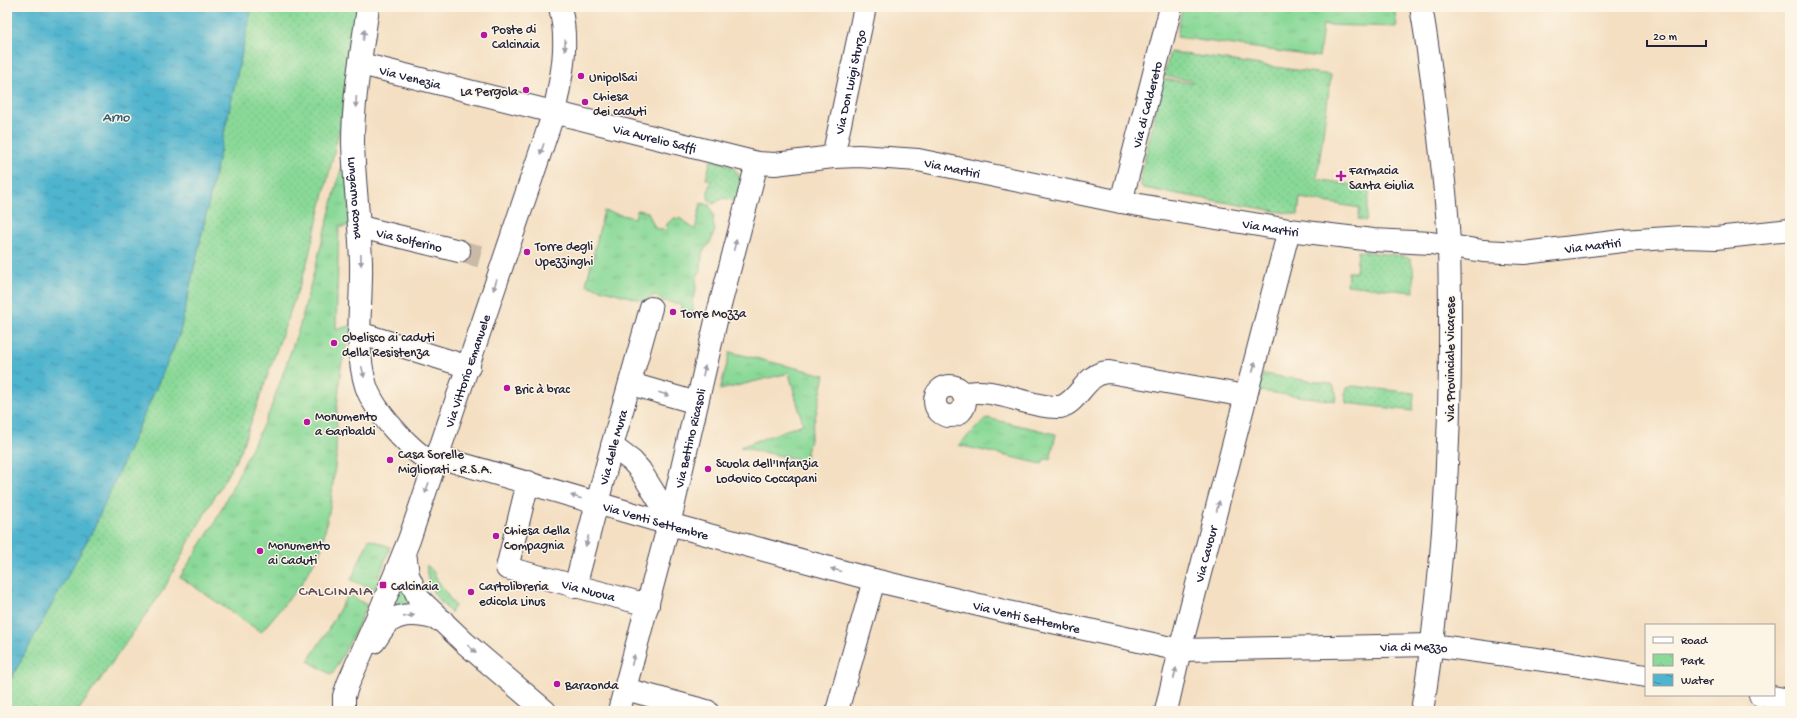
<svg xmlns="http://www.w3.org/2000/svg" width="1797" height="718" viewBox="0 0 1797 718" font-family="'Gochi Hand',sans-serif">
<defs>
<pattern id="grass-dots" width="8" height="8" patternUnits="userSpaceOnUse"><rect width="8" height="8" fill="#8ad998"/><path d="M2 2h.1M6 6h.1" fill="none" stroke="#77ba84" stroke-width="1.8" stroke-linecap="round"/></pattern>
<pattern id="park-tufts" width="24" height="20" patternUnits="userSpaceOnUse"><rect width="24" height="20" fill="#8ad998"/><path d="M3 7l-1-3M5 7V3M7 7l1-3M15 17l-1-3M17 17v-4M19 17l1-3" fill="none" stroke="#77ba84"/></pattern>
<pattern id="water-ripples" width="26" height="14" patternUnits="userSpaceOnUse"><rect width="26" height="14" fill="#4fb4ce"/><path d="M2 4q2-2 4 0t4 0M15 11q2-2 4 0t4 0" fill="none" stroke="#4192a8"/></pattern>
</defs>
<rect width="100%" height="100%" fill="#fcf5e5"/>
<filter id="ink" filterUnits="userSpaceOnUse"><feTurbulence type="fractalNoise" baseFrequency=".025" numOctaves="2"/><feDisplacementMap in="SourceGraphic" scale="8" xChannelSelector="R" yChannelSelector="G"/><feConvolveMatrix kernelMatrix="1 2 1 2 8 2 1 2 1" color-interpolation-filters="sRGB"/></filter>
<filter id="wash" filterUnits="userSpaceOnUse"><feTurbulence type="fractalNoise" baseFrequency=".012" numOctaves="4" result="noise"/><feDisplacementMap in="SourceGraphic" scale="16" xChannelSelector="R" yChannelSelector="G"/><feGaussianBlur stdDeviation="0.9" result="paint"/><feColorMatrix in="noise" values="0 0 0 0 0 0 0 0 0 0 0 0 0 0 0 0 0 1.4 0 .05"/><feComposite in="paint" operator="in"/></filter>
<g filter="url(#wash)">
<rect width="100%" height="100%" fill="#f4dfc2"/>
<g fill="url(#grass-dots)" stroke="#567e6a">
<polygon points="252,7 358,7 342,120 306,267 240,453 192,536 164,589 78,711 7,711 7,686 179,336"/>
<polygon points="1170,52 1331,75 1317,179 1370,188 1366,221 1358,219 1360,208 1300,198 1298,215 1143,188 1140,184 1140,179 1163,79 1191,83 1192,81 1164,76"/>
<path d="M711,160C717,162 726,163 732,167C744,175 741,192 737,202L724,198L713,204C704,198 709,189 711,180L706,179Z"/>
<polygon points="1358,251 1403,256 1410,259 1413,267 1414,292 1347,285 1348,272 1356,272"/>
<path d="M1263,374L1332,384C1336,389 1337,394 1335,401L1259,391Z"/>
<polygon points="1353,386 1414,393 1413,411 1346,403 1345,394 1347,388"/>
<path d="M427,565L433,571L438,581L455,606L451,613C437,599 425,585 427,565Z"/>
<polygon points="401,579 414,605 388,617"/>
</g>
<g fill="url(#park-tufts)" stroke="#567e6a">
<polygon points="1182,7 1394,7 1397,27 1323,25 1319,57 1177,37"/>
<polygon points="346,150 350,225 339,228 336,330 352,325 341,367 337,408 336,457 331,502 321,550 302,583 261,632 180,577 214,524 269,413 300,325"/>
<polygon points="701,203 709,205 714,216 713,222 715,230 711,241 702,253 701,271 696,278 696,291 692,301 694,312 681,309 681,305 661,300 655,295 644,301 586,285 604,211 635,218 637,210 648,212 655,228 666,231 667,224 674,218 681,219 695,230"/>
<polygon points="730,352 825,375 805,461 740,447 803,424 789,373 720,390"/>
<polygon points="987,418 1056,434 1050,460 1044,459 1042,464 958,445"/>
<polygon points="369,539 390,547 374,590 351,580"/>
<polygon points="348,594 367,605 355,632 332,675 308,661 328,630"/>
</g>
<polygon fill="url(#water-ripples)" stroke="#386b84" points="7,7 252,7 179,336 94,528 7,686"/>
</g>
<g filter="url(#ink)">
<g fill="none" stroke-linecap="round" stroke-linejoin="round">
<polyline stroke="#cab9a7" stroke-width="22" stroke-dasharray="22 11" stroke-linecap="butt" points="459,251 486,258"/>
<defs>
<g id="minor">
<path id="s1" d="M368,7C362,51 353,97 353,142C354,182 360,223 361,263C362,304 354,347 366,386C374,411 412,453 435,464"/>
<path id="s2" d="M361,64L757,163L775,164L833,157L859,156L918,160L1121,202L1289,230L1373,240L1431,243L1483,251L1524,253L1622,241L1684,237L1716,238L1790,230"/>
<path id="s3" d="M833,157L865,7"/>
<path id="s4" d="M1121,202L1171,7"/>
<path id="s5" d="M360,227L459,251"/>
<polyline points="359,333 469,367"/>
<polyline points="631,384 697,403"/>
<circle cx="950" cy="401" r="15"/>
<path d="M963,394C992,385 1031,409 1060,407C1080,402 1085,372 1109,372L1246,396"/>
<polyline points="612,446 632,461 640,470 658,499 671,516"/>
<path id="s6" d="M438,457L669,524L874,580L1021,615L1180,650L1432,645L1566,663L1646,676"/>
<path id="s7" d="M528,482L507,568L648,605"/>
<polyline points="405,552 408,575 419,599 465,643 545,711"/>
<path id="s8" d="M575,587L612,446L651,308"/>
<path d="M374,642C378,637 382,629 387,624C401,610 426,615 443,621"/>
<polyline points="625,689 707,711"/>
<polyline points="1760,695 1790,700"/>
<path id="s9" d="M344,711V696L348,684L380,611L409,540L554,112C562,76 569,43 560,7"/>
<path id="s10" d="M619,711L671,516L716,321L757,163"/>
<polyline points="837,711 874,580"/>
<path id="s11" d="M1166,711L1180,650L1289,230"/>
</g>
<path id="major" d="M1421,7C1429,50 1434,94 1439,137C1443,174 1448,210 1449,247C1453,402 1447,558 1422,711"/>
</defs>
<use href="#minor" stroke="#423e4f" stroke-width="24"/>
<use href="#major" stroke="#423e4f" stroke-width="24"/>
<use href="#minor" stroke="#fff" stroke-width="22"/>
<use href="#major" stroke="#fff" stroke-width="22"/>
</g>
<defs><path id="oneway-solid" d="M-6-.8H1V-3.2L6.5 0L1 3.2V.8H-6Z"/></defs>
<g fill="#9c9ca7">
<use href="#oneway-solid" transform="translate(364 35) rotate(-82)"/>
<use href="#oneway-solid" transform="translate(565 45) rotate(93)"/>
<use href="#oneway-solid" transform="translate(356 102) rotate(94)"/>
<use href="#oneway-solid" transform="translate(542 149) rotate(109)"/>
<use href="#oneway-solid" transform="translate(735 245) rotate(-76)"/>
<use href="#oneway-solid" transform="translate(361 260) rotate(89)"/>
<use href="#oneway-solid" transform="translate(495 285) rotate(108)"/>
<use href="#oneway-solid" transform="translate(1254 367) rotate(-75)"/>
<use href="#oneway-solid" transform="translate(704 371) rotate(-77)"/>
<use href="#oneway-solid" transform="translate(363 372) rotate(77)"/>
<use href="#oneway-solid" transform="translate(664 394) rotate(16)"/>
<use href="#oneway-solid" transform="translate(427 488) rotate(109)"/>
<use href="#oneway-solid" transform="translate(576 497) rotate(-163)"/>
<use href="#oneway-solid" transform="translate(1218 506) rotate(-75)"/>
<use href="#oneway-solid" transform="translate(587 541) rotate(105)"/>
<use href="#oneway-solid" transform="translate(836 570) rotate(-165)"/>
<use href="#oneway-solid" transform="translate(409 616) rotate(-8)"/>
<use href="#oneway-solid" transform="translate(472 649) rotate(41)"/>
<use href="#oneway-solid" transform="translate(633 660) rotate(-75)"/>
<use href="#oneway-solid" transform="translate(1175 673) rotate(-77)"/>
</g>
</g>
<g fill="#b5179e" stroke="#fcf5e5" stroke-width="1.5">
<circle cx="484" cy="35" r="4"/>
<circle cx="581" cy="76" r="4"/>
<circle cx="526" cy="90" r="4"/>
<circle cx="585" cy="102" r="4"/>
<path d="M1339 170h4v4h4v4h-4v4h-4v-4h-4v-4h4z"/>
<circle cx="527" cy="252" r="4"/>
<circle cx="673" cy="312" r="4"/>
<circle cx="334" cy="343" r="4"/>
<circle cx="507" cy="388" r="4"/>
<circle cx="307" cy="422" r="4"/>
<circle cx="390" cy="460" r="4"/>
<circle cx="708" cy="469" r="4"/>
<circle cx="496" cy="536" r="4"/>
<circle cx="260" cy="551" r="4"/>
<rect x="379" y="581" width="8" height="8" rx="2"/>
<circle cx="471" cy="592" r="4"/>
<circle cx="557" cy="684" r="4"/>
</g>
<g text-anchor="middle" stroke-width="3" stroke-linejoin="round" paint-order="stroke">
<g font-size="13" fill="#22223b" stroke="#fcf5e5" text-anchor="start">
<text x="492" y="33">Poste di<tspan x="492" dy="15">Calcinaia</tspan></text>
<text x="589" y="81">UnipolSai</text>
<text x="518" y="95" text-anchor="end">La Pergola</text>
<text x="593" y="100">Chiesa<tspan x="593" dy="15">dei caduti</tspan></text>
<text x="1349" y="174">Farmacia<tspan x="1349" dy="15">Santa Giulia</tspan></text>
<text x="535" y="250">Torre degli<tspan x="535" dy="15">Upezzinghi</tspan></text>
<text x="681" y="317">Torre Mozza</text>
<text x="342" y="341">Obelisco ai caduti<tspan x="342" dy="15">della Resistenza</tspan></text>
<text x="515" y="393">Bric à brac</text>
<text x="315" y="420">Monumento<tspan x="315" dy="15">a Garibaldi</tspan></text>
<text x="398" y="458">Casa Sorelle<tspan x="398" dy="15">Migliorati - R.S.A.</tspan></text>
<text x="716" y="467">Scuola dell'Infanzia<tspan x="716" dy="15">Lodovico Coccapani</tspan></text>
<text x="504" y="534">Chiesa della<tspan x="504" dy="15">Compagnia</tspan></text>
<text x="268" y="549">Monumento<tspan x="268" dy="15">ai Caduti</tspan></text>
<text x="391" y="590">Calcinaia</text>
<text x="479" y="590">Cartolibreria<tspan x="479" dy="15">edicola Linus</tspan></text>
<text x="565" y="689">Baraonda</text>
</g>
<g font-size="13" fill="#22223b" stroke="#fcf5e5">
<text dy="5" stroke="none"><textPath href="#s2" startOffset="51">Via Venezia</textPath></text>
<text dy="5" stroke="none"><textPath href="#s3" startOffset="77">Via Don Luigi Sturzo</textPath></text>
<text dy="5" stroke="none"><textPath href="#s4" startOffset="101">Via di Caldereto</textPath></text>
<text dy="5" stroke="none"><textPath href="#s2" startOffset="303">Via Aurelio Saffi</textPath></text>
<text dy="5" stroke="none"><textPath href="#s2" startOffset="605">Via Martiri</textPath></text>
<text dy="5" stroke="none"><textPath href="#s1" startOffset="192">Lungarno Roma</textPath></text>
<text dy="5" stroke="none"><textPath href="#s2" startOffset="929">Via Martiri</textPath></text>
<text dy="5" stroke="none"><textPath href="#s5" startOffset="51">Via Solferino</textPath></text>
<text dy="5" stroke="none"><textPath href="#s2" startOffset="1253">Via Martiri</textPath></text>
<text transform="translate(1449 359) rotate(-90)" y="5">Via Provinciale Vicarese</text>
<text dy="5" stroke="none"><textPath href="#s9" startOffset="363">Via Vittorio Emanuele</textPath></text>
<text dy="5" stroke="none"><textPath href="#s10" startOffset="282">Via Bettino Ricasoli</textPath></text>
<text dy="5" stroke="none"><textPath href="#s8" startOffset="145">Via delle Mura</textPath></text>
<text dy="5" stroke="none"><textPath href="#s6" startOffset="227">Via Venti Settembre</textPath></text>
<text dy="5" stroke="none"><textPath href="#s11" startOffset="162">Via Cavour</textPath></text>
<text dy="5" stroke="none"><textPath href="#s7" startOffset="173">Via Nuova</textPath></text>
<text dy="5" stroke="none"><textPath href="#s6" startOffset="610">Via Venti Settembre</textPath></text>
<text dy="5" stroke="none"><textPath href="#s6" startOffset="1001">Via di Mezzo</textPath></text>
</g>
<g font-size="14" font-style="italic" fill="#345c76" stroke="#fcf5e5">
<text x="116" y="121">Arno</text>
</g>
<g font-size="15" letter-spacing="1" fill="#614d5a" stroke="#fcf5e5">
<text x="336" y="595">CALCINAIA</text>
</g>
</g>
<rect width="1797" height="718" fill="none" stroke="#fcf5e5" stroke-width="24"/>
<rect x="1645" y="624" width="130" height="72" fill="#fcf5e5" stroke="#a5a1a1"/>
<rect x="1653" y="637" width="20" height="6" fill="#ffffff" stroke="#a5a1a1"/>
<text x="1681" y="644" font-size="12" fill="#22223b">Road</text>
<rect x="1653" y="654" width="20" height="12" fill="url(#park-tufts)" stroke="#a5a1a1"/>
<text x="1681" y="664" font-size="12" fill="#22223b">Park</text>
<rect x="1653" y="674" width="20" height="12" fill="url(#water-ripples)" stroke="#a5a1a1"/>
<text x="1681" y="684" font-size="12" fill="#22223b">Water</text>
<path d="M1647 40v6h59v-6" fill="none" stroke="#22223b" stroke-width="2"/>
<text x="1653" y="40" font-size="12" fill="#22223b" stroke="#fcf5e5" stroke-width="3" paint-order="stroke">20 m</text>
</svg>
